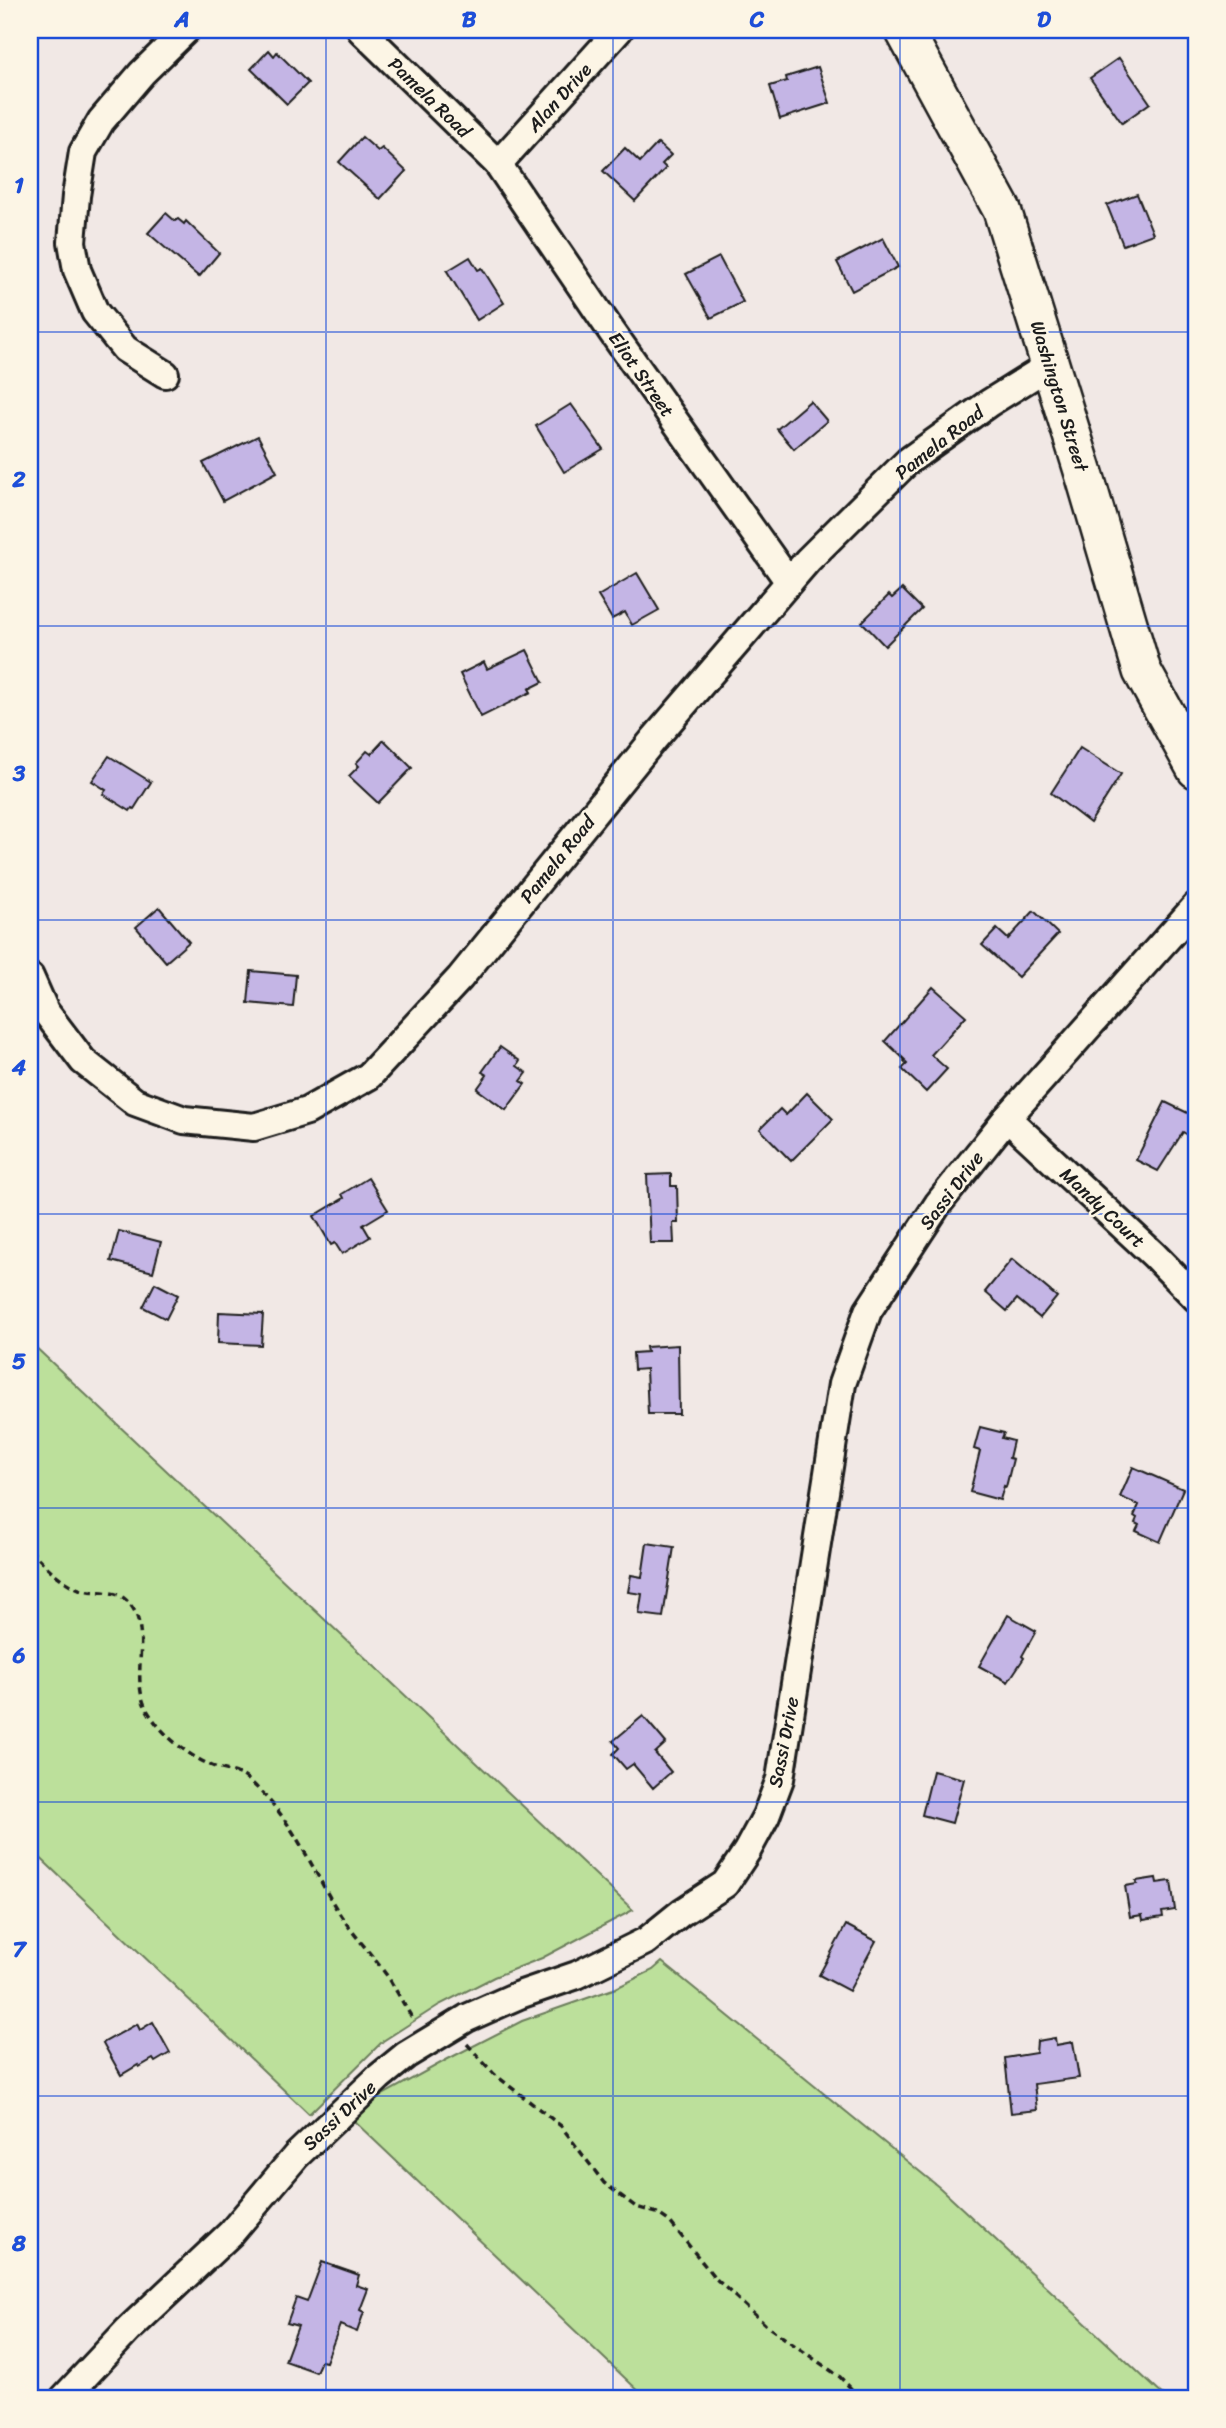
<svg xmlns="http://www.w3.org/2000/svg" width="1226" height="2428" viewBox="0 0 1226 2428" font-family="Sriracha,sans-serif">
<rect width="100%" height="100%" fill="#f1e8e5"/>
<filter id="ink" filterUnits="userSpaceOnUse"><feTurbulence type="fractalNoise" baseFrequency=".0143" numOctaves="2"/><feDisplacementMap in="SourceGraphic" scale="14" xChannelSelector="R" yChannelSelector="G"/><feConvolveMatrix kernelMatrix="1 2 1 2 8 2 1 2 1" color-interpolation-filters="sRGB"/></filter>
<g filter="url(#ink)">
<g fill="#bce09b" stroke="#6c7e5c" stroke-width="2">
<polygon points="30,1342 633,1910 542,1958 494,1977 439,2005 383,2041 309,2114 30,1848"/>
<polygon points="662,1962 940,2188 1166,2398 646,2398 354,2121 377,2098 448,2059 522,2021 616,1988 653,1970"/>
</g>
<g fill="#c4b5e5" stroke="#1c1c1c" stroke-width="2">
<polygon points="269,50 274,56 277,52 308,83 287,104 251,69"/>
<polygon points="1119,58 1150,103 1122,123 1090,78"/>
<polygon points="818,67 830,103 780,119 770,86 787,81 786,77"/>
<polygon points="362,137 378,151 382,148 406,171 380,199 339,162"/>
<polygon points="658,143 671,155 662,164 666,168 635,201 603,171 625,148 640,162"/>
<polygon points="1137,194 1153,234 1123,245 1107,205"/>
<polygon points="166,213 175,221 178,219 184,224 186,221 219,253 199,277 148,233"/>
<polygon points="883,238 898,267 852,291 837,262"/>
<polygon points="470,257 478,270 482,268 504,303 477,320 447,271"/>
<polygon points="719,257 743,302 711,318 686,274"/>
<polygon points="810,401 827,421 794,449 777,429"/>
<polygon points="571,404 603,449 564,472 536,426"/>
<polygon points="258,436 277,472 223,501 203,463"/>
<polygon points="637,573 659,610 632,625 625,612 612,619 598,596"/>
<polygon points="902,589 922,609 885,646 862,622 889,595 892,598"/>
<polygon points="527,650 543,682 529,689 531,692 481,717 460,674 484,662 487,669"/>
<polygon points="384,740 412,768 378,803 349,776 359,766 356,763 367,751 371,754"/>
<polygon points="1080,748 1121,774 1090,823 1051,793"/>
<polygon points="109,756 151,782 134,809 132,808 130,811 103,794 106,790 92,781"/>
<polygon points="159,907 189,942 166,962 136,927"/>
<polygon points="1034,911 1058,934 1018,977 982,945 997,929 1008,939"/>
<polygon points="251,971 296,975 293,1007 248,1003"/>
<polygon points="933,987 966,1016 931,1055 947,1069 926,1092 902,1069 907,1064 904,1061 905,1060 885,1041"/>
<polygon points="500,1047 520,1061 517,1066 527,1073 521,1081 525,1084 506,1110 477,1089 487,1075 482,1072"/>
<polygon points="807,1093 833,1119 791,1161 760,1129 780,1109 786,1115"/>
<polygon points="1165,1102 1196,1117 1196,1140 1183,1132 1158,1171 1136,1160"/>
<polygon points="671,1174 671,1186 677,1186 678,1223 673,1223 674,1243 650,1243 647,1175"/>
<polygon points="368,1178 388,1210 363,1225 370,1237 342,1254 335,1243 331,1245 314,1216 344,1198 342,1194"/>
<polygon points="119,1231 161,1242 153,1272 111,1261"/>
<polygon points="1012,1259 1057,1297 1040,1318 1017,1299 1007,1311 985,1292"/>
<polygon points="155,1283 178,1295 166,1319 143,1307"/>
<polygon points="219,1312 263,1314 261,1345 218,1343"/>
<polygon points="678,1345 679,1414 648,1414 646,1369 634,1370 633,1353 647,1352 646,1347"/>
<polygon points="980,1427 1004,1433 1002,1438 1013,1441 1009,1458 1013,1459 1006,1487 1004,1486 1000,1500 970,1492 980,1451 974,1449"/>
<polygon points="1133,1467 1183,1489 1160,1542 1136,1531 1139,1525 1135,1523 1137,1518 1134,1516 1139,1505 1120,1497"/>
<polygon points="647,1543 674,1547 663,1617 639,1614 642,1594 628,1592 631,1575 642,1577"/>
<polygon points="1008,1615 1036,1631 1022,1656 1024,1658 1008,1682 979,1666"/>
<polygon points="643,1716 666,1743 655,1753 671,1772 653,1788 633,1764 626,1769 613,1754 619,1748 613,1741"/>
<polygon points="933,1771 964,1779 952,1823 922,1815"/>
<polygon points="1156,1878 1157,1883 1171,1881 1175,1910 1162,1912 1163,1917 1143,1920 1142,1915 1130,1917 1125,1886 1137,1884 1136,1881"/>
<polygon points="846,1925 876,1941 849,1991 819,1975"/>
<polygon points="153,2022 170,2053 155,2062 153,2059 139,2067 138,2065 121,2075 103,2043 137,2024 140,2030"/>
<polygon points="1055,2038 1056,2045 1073,2042 1079,2078 1034,2084 1037,2110 1011,2113 1005,2058 1036,2053 1037,2041"/>
<polygon points="322,2262 359,2275 356,2285 368,2289 360,2310 364,2312 357,2332 340,2325 326,2362 321,2361 316,2372 285,2361 298,2326 287,2323 296,2298 307,2302"/>
</g>
<g fill="none" stroke-linecap="round" stroke-linejoin="round">
<defs>
<g id="street">
<polyline points="361,30 498,164 612,332 789,582"/>
<polyline points="498,164 619,30"/>
<polyline points="165,374 125,349 95,312 77,270 72,242 76,196 83,152 101,121 142,73 186,30"/>
<polyline points="30,977 45,1011 83,1061 135,1102 184,1120 254,1127 307,1111 369,1076 460,978 654,739 808,560 908,461 989,403 1050,365"/>
<polyline points="1007,1118 1154,1255 1196,1298"/>
<polyline points="64,2398 128,2330 231,2233 296,2156 379,2077 406,2055 467,2018 519,1995 577,1975 646,1941 682,1912 725,1884 747,1851 766,1816 780,1779 842,1384 868,1311 938,1204 1007,1118 1196,906"/>
</g>
<polyline id="secondary" points="904,30 1002,210 1085,477 1142,671 1196,769"/>
</defs>
<use href="#street" stroke="#1c1c1c" stroke-width="32"/>
<use href="#secondary" stroke="#1c1c1c" stroke-width="42"/>
<g stroke="#1c1c1c" stroke-width="3.5" stroke-dasharray="7 5" stroke-linecap="butt">
<path d="M30,1549C43,1564 60,1581 79,1589C93,1594 114,1589 125,1599C156,1626 128,1676 147,1710C161,1734 186,1754 210,1765C222,1771 235,1770 246,1778C252,1782 259,1790 265,1796C296,1828 313,1870 336,1908C352,1934 373,1955 390,1980C398,1994 406,2008 414,2021"/>
<polyline points="467,2044 494,2074 561,2126 604,2183 636,2207 657,2213 670,2222 715,2278 767,2326 840,2377 860,2398"/>
</g>
<use href="#street" stroke="#fcf5e5" stroke-width="26"/>
<use href="#secondary" stroke="#fcf5e5" stroke-width="37"/>
</g>
</g>
<path fill="none" stroke="#1d4ed8" stroke-width="2" stroke-opacity="0.55" d="M326,30V2398M613,30V2398M900,30V2398M30,332H1196M30,626H1196M30,920H1196M30,1214H1196M30,1508H1196M30,1802H1196M30,2096H1196"/>
<g text-anchor="middle" stroke-width="5" stroke-linejoin="round" paint-order="stroke">
<g font-size="19" fill="#1c1c1c" stroke="#fcf5e5">
<text transform="translate(430 97) rotate(44)" y="7">Pamela Road</text>
<text transform="translate(559 97) rotate(-48)" y="7">Alan Drive</text>
<text transform="translate(642 374) rotate(55)" y="7">Eliot Street</text>
<text transform="translate(1060 396) rotate(73)" y="7">Washington Street</text>
<text transform="translate(939 442) rotate(-38)" y="7">Pamela Road</text>
<text transform="translate(557 859) rotate(-51)" y="7">Pamela Road</text>
<text transform="translate(951 1190) rotate(-53)" y="7">Sassi Drive</text>
<text transform="translate(1103 1207) rotate(43)" y="7">Mandy Court</text>
<text transform="translate(783 1742) rotate(-79)" y="7">Sassi Drive</text>
<text transform="translate(339 2115) rotate(-43)" y="7">Sassi Drive</text>
</g>
</g>
<rect width="1226" height="2428" fill="none" stroke="#fcf5e5" stroke-width="77"/>
<rect x="38" y="38" width="1150" height="2352" fill="none" stroke="#1d4ed8" stroke-width="2.5"/>
<g font-size="23" text-anchor="middle" font-weight="bold" fill="#1d4ed8">
<text x="182" y="27">A</text>
<text x="469" y="27">B</text>
<text x="757" y="27">C</text>
<text x="1044" y="27">D</text>
<text x="19" y="193">1</text>
<text x="19" y="487">2</text>
<text x="19" y="781">3</text>
<text x="19" y="1075">4</text>
<text x="19" y="1369">5</text>
<text x="19" y="1663">6</text>
<text x="19" y="1957">7</text>
<text x="19" y="2251">8</text>
</g>
</svg>
